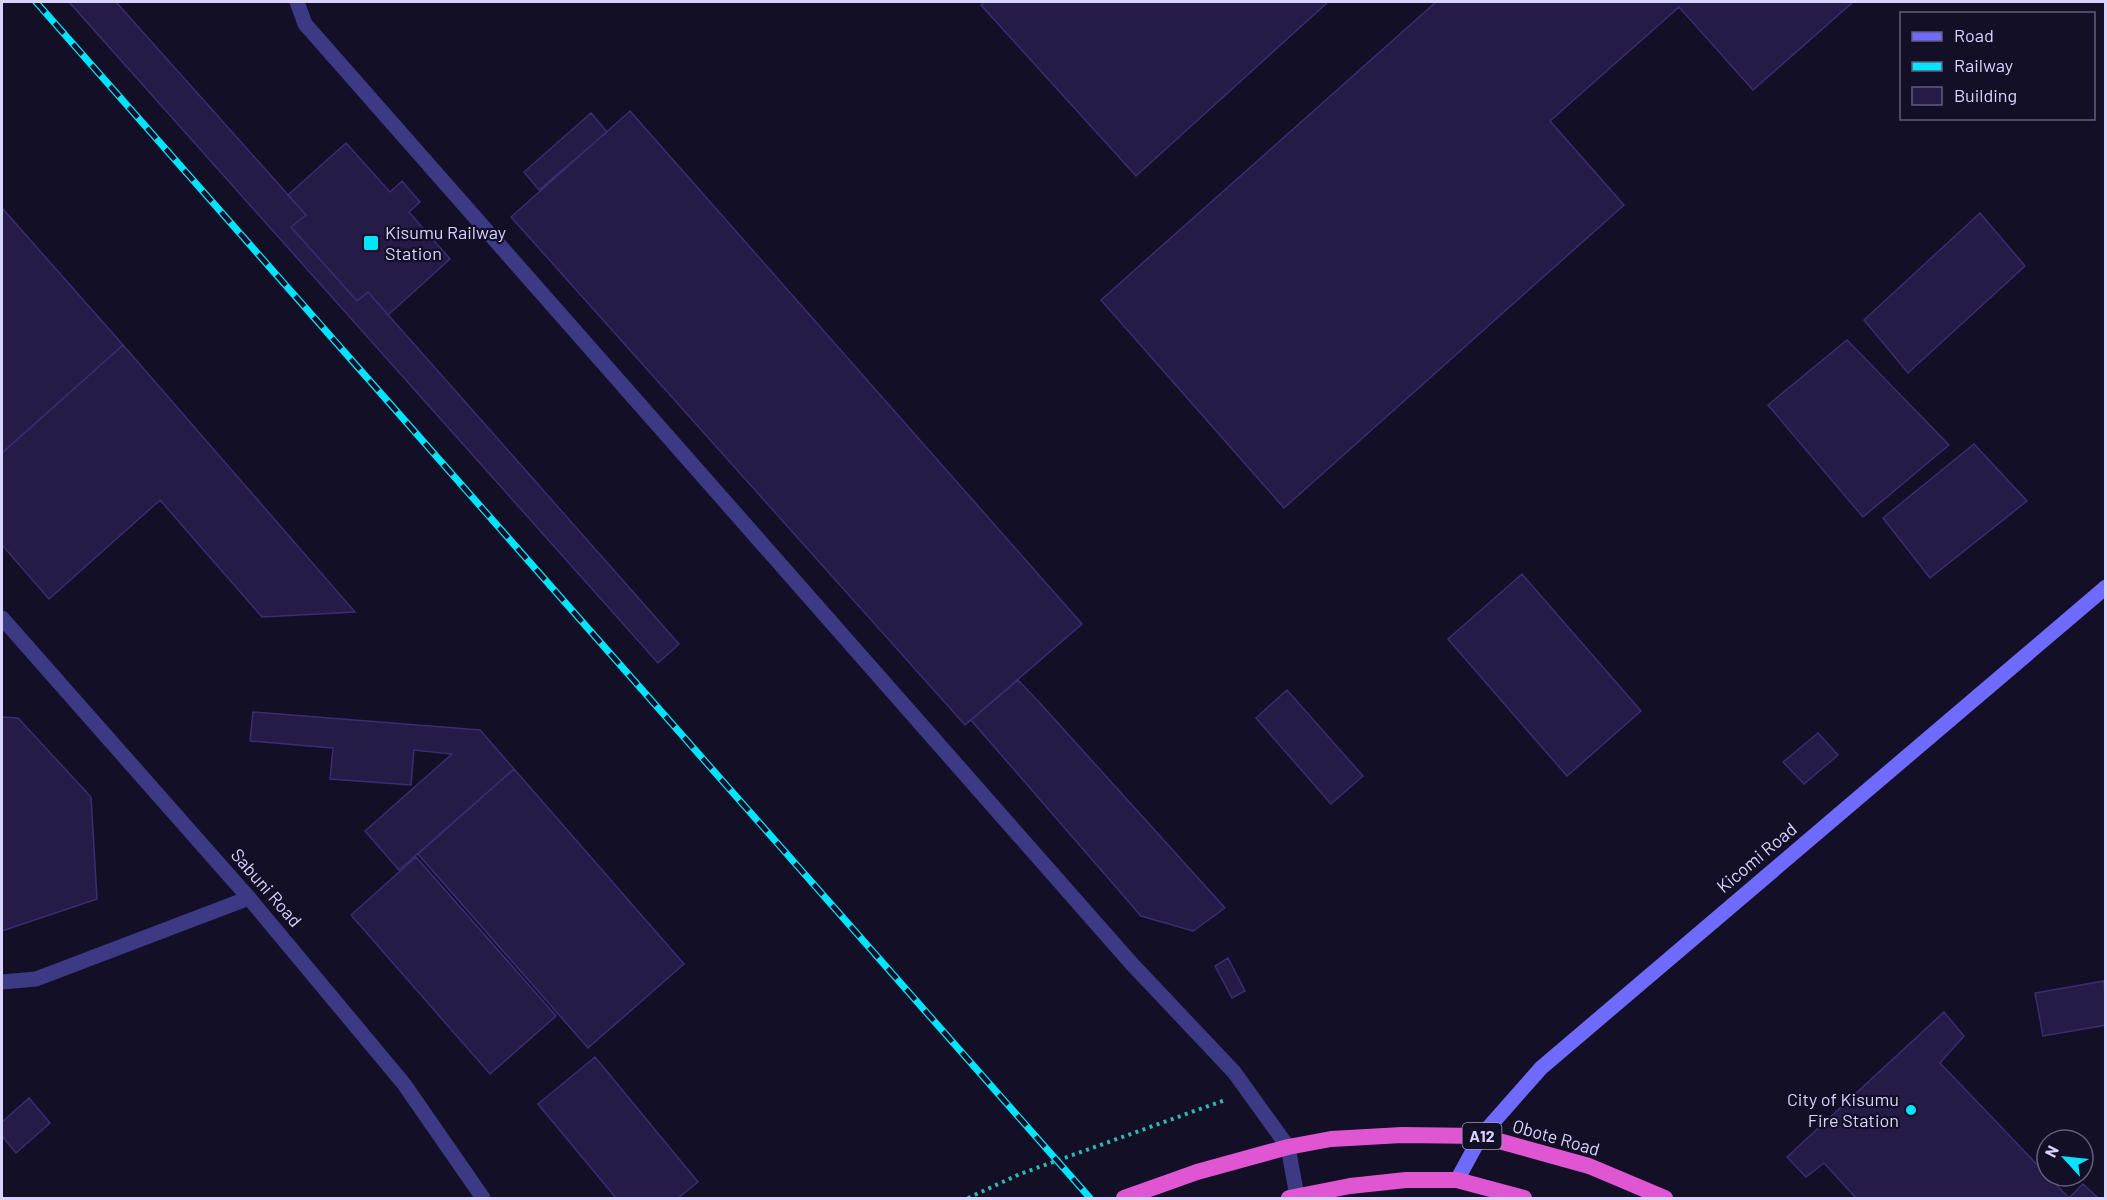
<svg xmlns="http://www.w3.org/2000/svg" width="2107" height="1200" viewBox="0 0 2107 1200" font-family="Barlow,sans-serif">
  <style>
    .building { fill: #241b47; stroke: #3b2d73; stroke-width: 1.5 }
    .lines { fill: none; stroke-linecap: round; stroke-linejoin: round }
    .path { stroke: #2fb8b0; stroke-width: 4; stroke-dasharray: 3 4.5; stroke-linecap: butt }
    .service { stroke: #3d3a85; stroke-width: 15 }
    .minor { stroke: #3d3a85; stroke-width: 15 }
    .secondary { stroke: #6f6bff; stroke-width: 15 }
    .trunk { stroke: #e055d1; stroke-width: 16 }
    .rail-casing { stroke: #00e5ff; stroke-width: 7 }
    .rail { stroke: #130f26; stroke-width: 4.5; stroke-dasharray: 14; stroke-linecap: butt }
    .poi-dot { fill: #00e5ff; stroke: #130f26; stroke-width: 2 }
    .labels { text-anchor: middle; stroke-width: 4.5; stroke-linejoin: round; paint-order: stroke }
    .shield { fill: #130f26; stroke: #9e99be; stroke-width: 1.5 }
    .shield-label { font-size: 16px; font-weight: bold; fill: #d9d4ff }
    .poi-label { font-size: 18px; fill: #d9d4ff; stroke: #130f26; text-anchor: start }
    .street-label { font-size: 18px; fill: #d9d4ff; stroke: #130f26 }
  </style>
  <rect width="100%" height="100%" fill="#130f26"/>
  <!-- building -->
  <path class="building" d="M69 2H116L306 215 291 227 357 301 368 292 679 644 658 663Z
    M985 2H1328L1136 176 981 5Z
    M1436 2H1853L1753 90 1679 7 1550 121 1624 205 1284 508 1101 300Z
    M630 111 1082 624 965 725 511 217Z
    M591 113 607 132 539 190 524 172Z
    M346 143 390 192 402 181 420 202 409 212 450 259 388 315 368 292 357 301 291 227 306 215 288 195Z
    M2 208 123 345 2 453Z
    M1980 213 2025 266 1908 373 1864 320Z
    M1847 340 1949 445 1863 517 1768 405Z
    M123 345 355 612 262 617 160 500 49 599 2 545V453Z
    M1974 444 2027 501 1930 578 1883 518Z
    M1522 574 1641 711 1567 776 1448 639Z
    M1018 680 1038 701 1225 908 1193 931 1141 916 971 720Z
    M1287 690 1363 776 1331 804 1256 718Z
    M253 712 480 730 514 769 399 870 365 831 452 754 414 750 411 785 330 779 333 748 250 741Z
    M2 717 18 718 91 797 97 899 2 931Z
    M1818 733 1838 755 1804 784 1783 762Z
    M514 769 684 964 588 1048 418 854Z
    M416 857 556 1016 490 1074 351 915Z
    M1228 958 1245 991 1232 998 1215 966Z
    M2104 981 2106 1025 2043 1036 2035 993Z
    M1944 1012 1964 1036 1940 1063 2069 1198 2083 1184 2098 1198H1856L1824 1163 1806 1177 1787 1157Z
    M595 1057 698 1182 678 1198H616L538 1104Z
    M29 1098 50 1123 16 1153 2 1136V1122Z"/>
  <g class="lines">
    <!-- path -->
    <path class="path" d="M968 1198 1020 1174 1225 1100"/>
    <!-- service -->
    <path class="service" d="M297 2 305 24 1131 963 1234 1072 1288 1147 1297 1196
      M2 982 36 979 249 898"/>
    <!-- minor -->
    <path class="minor" d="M2 618 249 898 404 1084 483 1198"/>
    <!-- secondary -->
    <path class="secondary" d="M1457 1180 1481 1136 1541 1068 2106 587"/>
    <!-- trunk -->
    <path class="trunk" d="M1124 1198 1197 1172 1288 1147 1331 1139 1402 1135 1481 1136 1589 1166 1665 1198
      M1289 1198 1350 1186 1406 1180H1457L1524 1198"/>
    <!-- rail casing -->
    <g class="rail-casing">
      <path id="rail" d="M36 2 1090 1198"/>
    </g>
    <!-- rail -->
    <use href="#rail" class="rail"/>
  </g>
  <!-- markers -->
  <g class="poi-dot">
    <rect x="363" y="235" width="16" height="16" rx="3"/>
    <circle cx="1911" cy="1110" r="6"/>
  </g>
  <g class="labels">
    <!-- shield labels -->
    <rect class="shield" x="1462.5" y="1123" width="39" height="26" rx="4.5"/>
    <g class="shield-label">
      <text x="1482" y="1142">A12</text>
    </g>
    <!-- poi labels -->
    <g class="poi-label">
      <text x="385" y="239">Kisumu Railway<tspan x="385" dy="21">Station</tspan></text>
      <text x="1899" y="1106" text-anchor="end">City of Kisumu<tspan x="1899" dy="21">Fire Station</tspan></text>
    </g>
    <!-- street labels -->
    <g class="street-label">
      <text transform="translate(1757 858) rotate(-40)" y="6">Kicomi Road</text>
      <text transform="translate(266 888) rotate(49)" y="6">Sabuni Road</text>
      <text transform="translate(1556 1138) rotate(16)" y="6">Obote Road</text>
    </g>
  </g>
  <!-- border -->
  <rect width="2107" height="1200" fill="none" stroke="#d9d4ff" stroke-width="6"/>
  <!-- legend -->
  <rect x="1900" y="12" width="195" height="108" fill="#130f26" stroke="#625e7d" stroke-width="1.5"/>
  <rect x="1912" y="32" width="30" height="9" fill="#6f6bff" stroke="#625e7d" stroke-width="1.5"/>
  <text x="1954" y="42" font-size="18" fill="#d9d4ff">Road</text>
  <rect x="1912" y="62" width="30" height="9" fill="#00e5ff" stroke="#625e7d" stroke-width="1.5"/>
  <text x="1954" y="72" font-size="18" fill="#d9d4ff">Railway</text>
  <rect x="1912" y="87" width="30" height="18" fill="#241b47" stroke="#625e7d" stroke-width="1.5"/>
  <text x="1954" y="102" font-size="18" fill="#d9d4ff">Building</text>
  <!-- north arrow -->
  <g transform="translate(2065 1158) rotate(297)"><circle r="28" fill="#130f26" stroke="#625e7d" stroke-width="1.5"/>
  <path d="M0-4.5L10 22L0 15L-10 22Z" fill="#00e5ff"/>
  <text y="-9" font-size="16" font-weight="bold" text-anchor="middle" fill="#d9d4ff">N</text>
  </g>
</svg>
